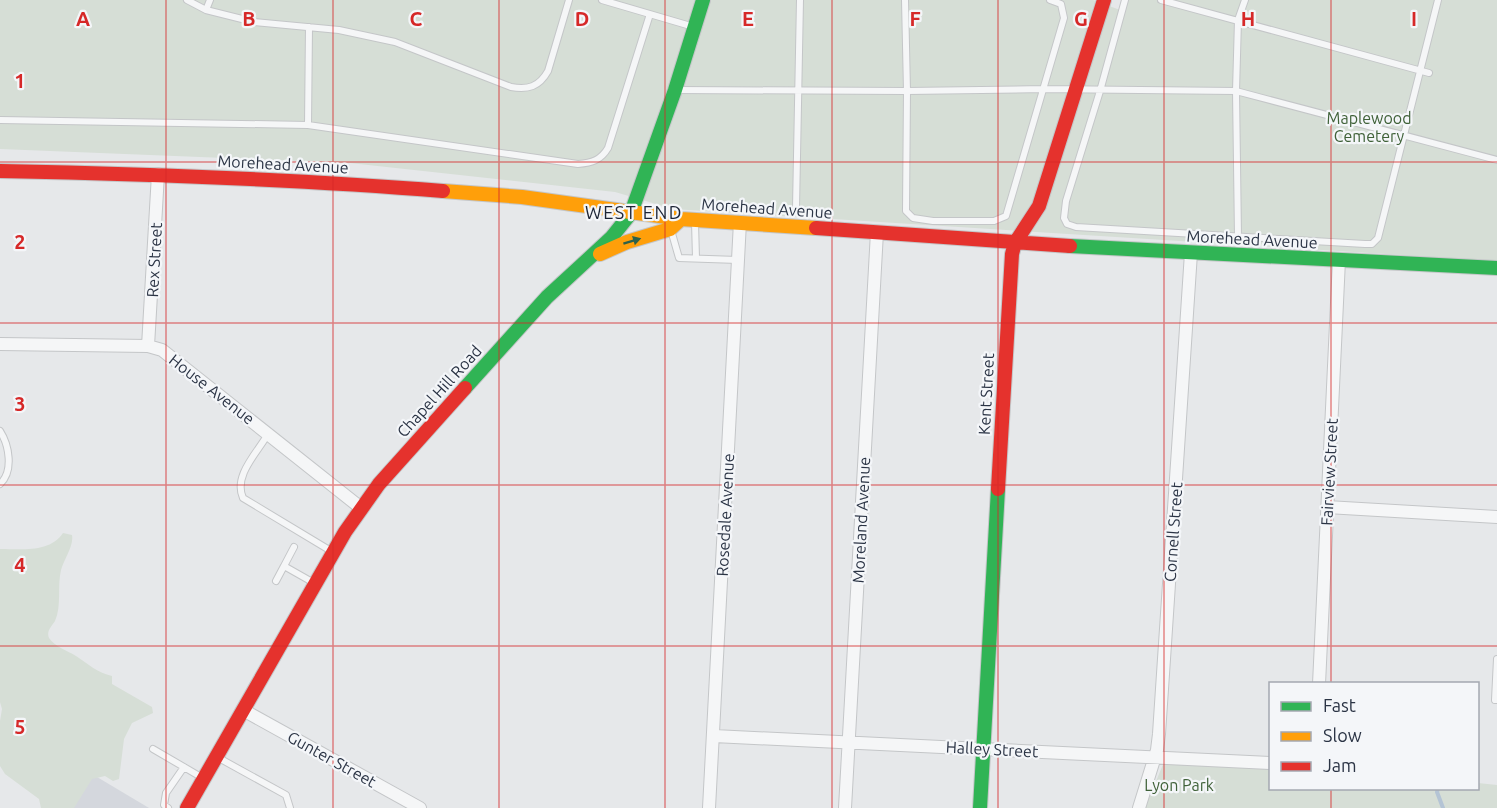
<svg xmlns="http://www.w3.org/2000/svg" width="1497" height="808" viewBox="0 0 1497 808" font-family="Ubuntu,sans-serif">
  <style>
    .built { fill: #d4d7dd }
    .green { fill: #d6ded6 }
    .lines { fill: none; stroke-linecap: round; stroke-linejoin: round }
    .stream { stroke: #b4c4d5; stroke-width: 4 }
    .lane-casing { stroke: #c4c6c8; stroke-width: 8 }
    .street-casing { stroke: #c4c6c8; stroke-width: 14 }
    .fast-casing { stroke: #c4c6c8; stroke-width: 16 }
    .slow-casing { stroke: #c4c6c8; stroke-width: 16 }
    .jam-casing { stroke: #c4c6c8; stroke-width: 16 }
    .lane { stroke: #f5f6f7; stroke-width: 6 }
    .street { stroke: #f5f6f7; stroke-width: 12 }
    .fast { stroke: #30b455; stroke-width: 14 }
    .slow { stroke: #ff9f0a; stroke-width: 14 }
    .jam { stroke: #e5322d; stroke-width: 14 }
    .oneway { fill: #2d614b }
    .grid { fill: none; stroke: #d62828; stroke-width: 1.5; stroke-opacity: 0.55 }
    .labels { text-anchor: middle; stroke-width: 4.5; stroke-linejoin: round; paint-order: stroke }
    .park-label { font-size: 16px; fill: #3f6138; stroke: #f4f6f9 }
    .street-label { font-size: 16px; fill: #2b3445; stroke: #f4f6f9 }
    .neighbourhood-label { font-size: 18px; letter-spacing: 1.5px; fill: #1d2536; stroke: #f4f6f9 }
    .grid-label { font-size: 20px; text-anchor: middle; font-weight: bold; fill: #d62828; stroke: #f4f6f9; stroke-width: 4.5; stroke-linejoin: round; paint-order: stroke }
  </style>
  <rect width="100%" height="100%" fill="#e6e8ea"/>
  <!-- built -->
  <path class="built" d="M92 774 149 808H70Z"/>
  <!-- green -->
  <path class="green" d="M0 0H1093L1120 10 1123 0H1497V261L673 209 615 192 350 163 0 149Z
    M63 533 72 535C74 546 64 559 61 570 57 587 62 605 55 621 52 626 46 631 49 638 54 646 68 651 76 656 88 664 98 673 112 676V684L152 707 153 713 132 723 124 739 119 779 113 781 105 776 92 779 74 808H41L39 799 5 774 0 766V721L2 709 0 702V549C21 549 50 553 63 533Z
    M1164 762 1270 769V788H1478V783L1497 785V808H1145Z"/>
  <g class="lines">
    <!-- stream -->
    <path class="stream" d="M1438 788 1437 792 1443 808"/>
    <!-- lane casing -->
    <g class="lane-casing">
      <path id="lane" d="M187 0 206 10 254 22 339 30 395 42 511 87C528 90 539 87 548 71L569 0
        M602 0 694 27
        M905 0 907 91 906 211 913 218 933 221H994L1006 216 1064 18 1061 4 1050 0
        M1125 0 1100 91 1066 201 1064 218 1067 224 1076 227 1365 244H1372L1378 238 1438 0
        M1161 0 1429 73
        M206 10 210 0
        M676 90 907 91 1044 89 1236 91 1497 160
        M0 120 308 125 578 164C592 163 601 160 608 148L650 14
        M308 125 309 27
        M796 208 800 0
        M695 222 696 258
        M671 230 679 258 738 260
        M1238 237 1236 91 1238 20 1245 0
        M0 431C9 445 14 471 0 484
        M268 434C257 453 233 476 243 498L331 551
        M294 547 284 566 314 583
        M276 581 284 566
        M1497 659 1495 700H1497
        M153 749 201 777
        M217 757 286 795 290 808
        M168 808 164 805 166 793 184 767"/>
    </g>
    <!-- street casing -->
    <g class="street-casing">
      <path id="street" d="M0 344 148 346 162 350 361 508
        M148 346 158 174
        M1327 507 1497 517
        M1319 684 1339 260
        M243 710 420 808
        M714 736 1270 763
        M709 808 740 222
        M845 808 877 232
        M1139 808 1157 750 1159 734 1191 253"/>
    </g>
    <!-- fast casing -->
    <g class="fast-casing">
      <path id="fast" d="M1070 246 1497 268
        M465 388 547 297 611 238 631 213 675 90 703 0
        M980 808 998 489"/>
    </g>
    <!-- slow casing -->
    <g class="slow-casing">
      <path id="slow" d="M443 191 522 197 681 219 816 228
        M600 254 627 242 670 229 681 219"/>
    </g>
    <!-- jam casing -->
    <g class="jam-casing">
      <path id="jam" d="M0 171C148 174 295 179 443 191
        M816 228 1070 246
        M998 489 1012 254 1015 243 1039 206 1104 0
        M187 808 345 532 379 484 465 388"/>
    </g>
    <!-- lane -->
    <use href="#lane" class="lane"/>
    <!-- street -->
    <use href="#street" class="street"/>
    <!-- fast -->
    <use href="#fast" class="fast"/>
    <!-- slow -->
    <use href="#slow" class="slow"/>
    <!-- jam -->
    <use href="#jam" class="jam"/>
  </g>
  <!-- one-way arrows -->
  <defs><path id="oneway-solid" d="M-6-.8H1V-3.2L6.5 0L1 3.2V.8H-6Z" transform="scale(1.5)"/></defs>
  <use class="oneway" href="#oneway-solid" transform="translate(632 241) rotate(-17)"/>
  <!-- grid -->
  <path class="grid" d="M166 0V808M333 0V808M499 0V808M665 0V808M832 0V808M998 0V808M1164 0V808M1331 0V684M0 162H1497M0 323H1497M0 485H1497M0 646H1497M1331 788V808"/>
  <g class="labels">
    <!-- park labels -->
    <g class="park-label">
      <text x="1369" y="124">Maplewood<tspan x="1369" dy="18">Cemetery</tspan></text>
      <text x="1179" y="791">Lyon Park</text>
    </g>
    <!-- street labels -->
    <g class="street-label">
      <text transform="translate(283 164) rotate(3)" y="6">Morehead Avenue</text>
      <text transform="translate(767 208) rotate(4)" y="6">Morehead Avenue</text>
      <text transform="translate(1252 239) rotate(3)" y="6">Morehead Avenue</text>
      <text transform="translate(154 260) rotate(-87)" y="6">Rex Street</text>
      <text transform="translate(212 389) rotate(38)" y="6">House Avenue</text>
      <text transform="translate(439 391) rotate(-48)" y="6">Chapel Hill Road</text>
      <text transform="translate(986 394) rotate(-87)" y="6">Kent Street</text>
      <text transform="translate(1329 472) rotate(-87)" y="6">Fairview Street</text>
      <text transform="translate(725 515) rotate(-87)" y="6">Rosedale Avenue</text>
      <text transform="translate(861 520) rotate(-87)" y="6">Moreland Avenue</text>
      <text transform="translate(1173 532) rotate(-86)" y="6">Cornell Street</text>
      <text transform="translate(992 749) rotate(3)" y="6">Halley Street</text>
      <text transform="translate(332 759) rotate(29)" y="6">Gunter Street</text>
    </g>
    <!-- neighbourhood labels -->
    <g class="neighbourhood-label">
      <text x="634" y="219">WEST END</text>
    </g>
  </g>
  <g class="grid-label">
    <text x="83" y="26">A</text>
    <text x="249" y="26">B</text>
    <text x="416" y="26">C</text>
    <text x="582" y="26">D</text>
    <text x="748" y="26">E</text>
    <text x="915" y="26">F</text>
    <text x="1081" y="26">G</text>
    <text x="1248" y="26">H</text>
    <text x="1414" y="26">I</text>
    <text x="20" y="88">1</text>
    <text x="20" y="249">2</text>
    <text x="20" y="411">3</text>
    <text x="20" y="572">4</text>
    <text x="20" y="734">5</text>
  </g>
  <!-- legend -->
  <rect x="1269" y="682" width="210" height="108" fill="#f4f6f9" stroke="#a4a8b1" stroke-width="1.5"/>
  <rect x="1281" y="702" width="30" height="9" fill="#30b455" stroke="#a4a8b1" stroke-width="1.5"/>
  <text x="1323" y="712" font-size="18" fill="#2b3445">Fast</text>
  <rect x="1281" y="732" width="30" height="9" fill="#ff9f0a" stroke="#a4a8b1" stroke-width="1.5"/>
  <text x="1323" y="742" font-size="18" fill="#2b3445">Slow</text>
  <rect x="1281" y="762" width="30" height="9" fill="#e5322d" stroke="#a4a8b1" stroke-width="1.5"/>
  <text x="1323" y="772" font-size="18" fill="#2b3445">Jam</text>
</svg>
